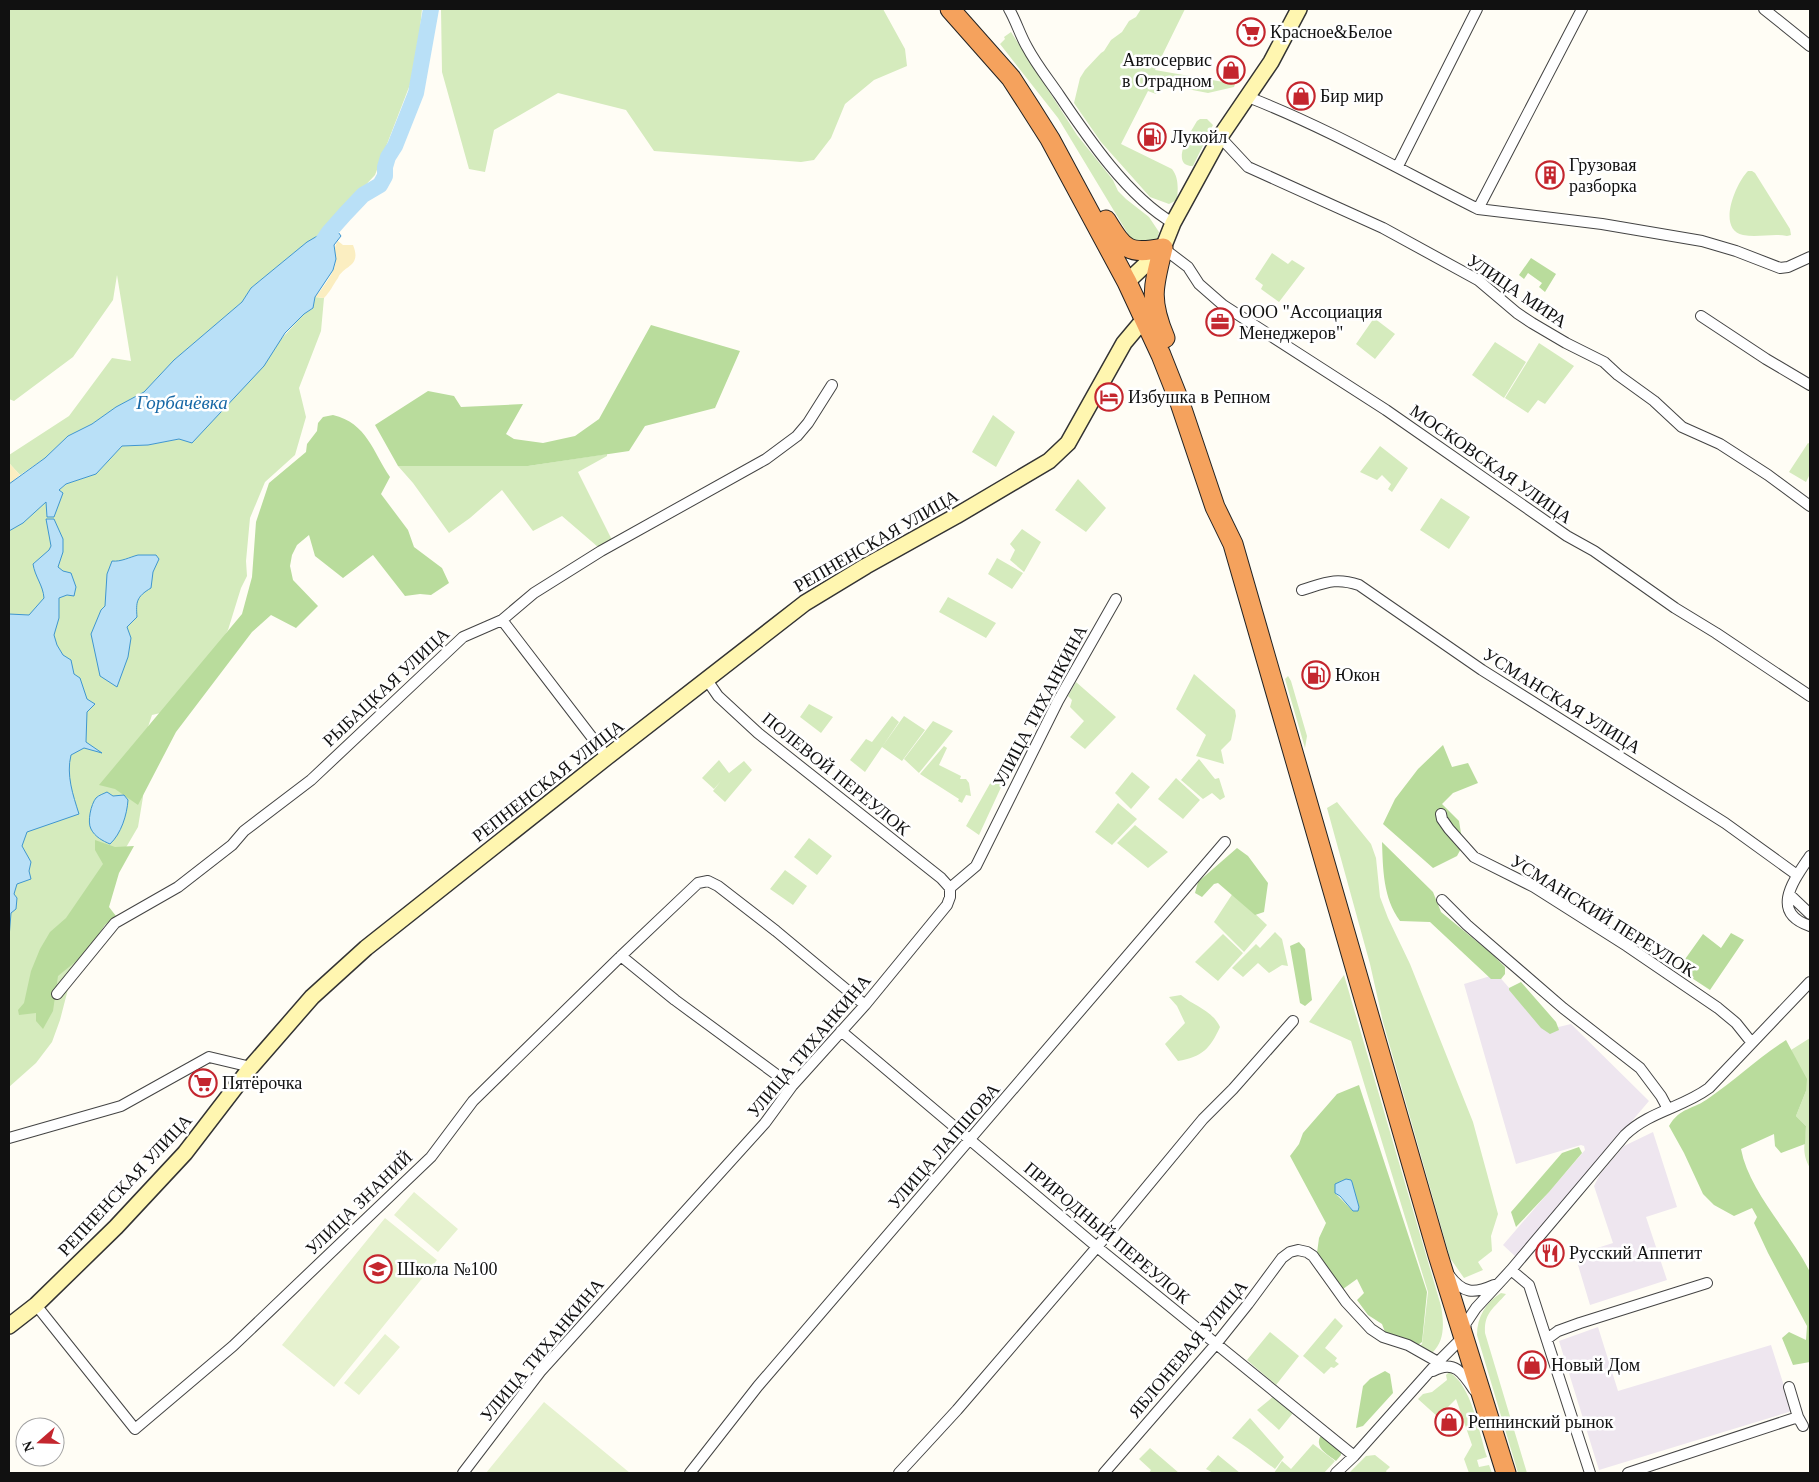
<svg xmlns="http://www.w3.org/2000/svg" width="1819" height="1482" viewBox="0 0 1819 1482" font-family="'Times New Roman',serif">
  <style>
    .industrial { fill: #eee6ef }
    .green { fill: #d5ebbd }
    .forest { fill: #b9dc9c; fill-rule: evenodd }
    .sand { fill: #fbeec1 }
    .pitch { fill: #e6f2cf }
    .water { fill: #b9e0f7; stroke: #3f96cf }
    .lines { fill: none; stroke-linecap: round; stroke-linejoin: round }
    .river { stroke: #b9e0f7; stroke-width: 16 }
    .street-casing { stroke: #444; stroke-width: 12 }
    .secondary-casing { stroke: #333; stroke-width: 18 }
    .highway-casing { stroke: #222; stroke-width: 21 }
    .street { stroke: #fff; stroke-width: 10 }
    .secondary { stroke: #fff6b0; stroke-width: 15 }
    .highway { stroke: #f5a25d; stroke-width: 19 }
    .labels { text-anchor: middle; stroke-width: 5; stroke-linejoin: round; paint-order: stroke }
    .poi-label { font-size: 18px; fill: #111; stroke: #fff; text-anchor: start }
    .street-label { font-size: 18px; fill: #111; stroke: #fff }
    .water-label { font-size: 19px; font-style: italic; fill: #1768a6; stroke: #fff }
  </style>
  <rect width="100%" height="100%" fill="#fffdf5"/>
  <!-- industrial -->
  <path class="industrial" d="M1497 974 1546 1030 1571 1024 1649 1101 1516 1257 1503 1245 1585 1150 1584 1146 1581 1145 1516 1164 1464 984Z
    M1653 1132 1677 1207 1646 1217 1667 1280 1590 1305 1575 1255 1613 1243 1594 1186 1600 1174 1624 1146Z
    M1598 1327 1618 1391 1771 1345 1792 1411 1599 1470 1559 1341Z"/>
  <!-- green -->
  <path class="green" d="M9 9H422L416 69 375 175 319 235 307 242 251 288 242 302 174 360 144 392 116 407 92 424 68 436 45 458 20 475 9 463V455L69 416 112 358 131 361 117 275 113 300 73 357 14 401 9 399Z
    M441 9H883L905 49 907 66 874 80 845 104 831 138 814 160 801 162 654 151 626 110 558 93 494 130 485 172 469 169 442 72Z
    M1141 9H1185L1155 70 1235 84 1234 87 1208 93 1161 84 1156 94 1148 91 1121 144 1172 169C1179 178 1178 189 1177 200L1169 204 1150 197 1101 142 1074 103 1080 78 1085 70 1101 53 1104 51 1111 40 1122 32 1129 21 1136 17Z
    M1011 32 1077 135 1113 180 1118 191 1126 199 1149 217 1159 232 1157 239 1152 242 1142 243 1131 239 1058 118 1000 44 1005 39 1004 37Z
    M1200 119H1207L1213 125 1193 166C1168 166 1192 130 1197 121Z
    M1748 171H1752L1755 173 1790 229 1791 235 1787 236C1773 233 1758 238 1743 235 1716 229 1736 183 1748 171Z
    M1272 253 1288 264 1292 260 1305 268 1279 302 1261 289 1263 285 1255 279Z
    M315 297 324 298 321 331 299 388 306 417 295 455 265 482 250 518 246 561 247 576 241 588 228 630 181 708 152 715 148 727 143 797 138 827 121 856 74 966 60 1020 52 1042 36 1063 9 1087V483L38 509 66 484 96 474 122 446 148 445 179 439 283 337 304 314 313 308Z
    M1374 318 1395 334 1375 359 1356 344Z
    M1495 342 1526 362 1504 398 1472 375Z
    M1539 343 1574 366 1545 404 1538 400 1528 413 1505 398Z
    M993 415 1015 432 996 467 972 452Z
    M1808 443 1810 444V474L1806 482 1789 472Z
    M1380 446 1408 468 1392 492 1388 489 1391 484 1382 475 1377 480 1360 472Z
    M607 454V456L578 472 612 540 598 547 562 516 533 531 502 490 470 518 449 533 413 483 398 466H528Z
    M1078 479 1106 508 1086 532 1055 510Z
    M1441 498 1470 517 1449 549 1420 530Z
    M1022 529 1041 542 1024 572 1010 560 1015 550 1010 544Z
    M997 558 1023 573 1012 589 988 574Z
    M948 597 996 623 986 638 939 612Z
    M1194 674 1235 710 1236 716 1231 740 1221 750 1224 764 1196 756 1206 735 1176 709Z
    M1288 676 1291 681 1307 736 1305 748 1285 679Z
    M1076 682 1116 717 1085 749 1070 737 1084 721 1070 707 1072 700 1068 696Z
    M809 704 833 717 821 733 800 717Z
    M892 716 899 722 865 772 850 760 866 739 872 742Z
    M904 716 925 730 902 761 882 747Z
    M933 721 953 731 919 773 904 759Z
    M944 746 947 748 939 765 961 776 960 779H966L969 783 971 796 966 795 962 803 958 801 959 799 920 774Z
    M1199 759 1215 779 1219 778 1225 797 1220 800 1212 793 1203 799 1181 780Z
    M719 760 729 773 744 761 752 770 725 802 713 791 721 781 714 789 702 778Z
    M1132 772 1150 787 1131 809 1115 793Z
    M1176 778 1200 800 1183 819 1158 799Z
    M992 780 1003 783 979 835 966 826Z
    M1337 802 1371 844 1376 858 1380 897 1388 918 1410 964 1473 1122 1498 1214 1491 1236 1492 1251 1478 1262 1483 1270 1464 1278 1450 1258 1383 1022 1370 964 1327 808Z
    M1118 803 1137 819 1112 845 1095 832Z
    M1135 825 1168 852 1148 868 1117 843Z
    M809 838 832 856 817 875 794 857Z
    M785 870 807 886 793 905 770 889Z
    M1233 893 1267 925 1244 952 1214 922Z
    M1275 932 1282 939 1288 966 1282 965 1269 973 1258 963 1243 977 1232 968 1256 944 1260 948Z
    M1223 934 1243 953 1218 981 1195 962Z
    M1344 975 1441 1306C1444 1323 1445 1341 1432 1353L1417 1347 1422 1344 1428 1292 1351 1041 1309 1022Z
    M1181 995C1194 1006 1212 1010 1220 1027 1210 1049 1202 1057 1178 1061L1165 1044 1185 1023 1177 1006 1169 997Z
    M1810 1038V1168C1801 1153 1805 1143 1806 1126L1796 1116 1806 1091 1791 1050Z
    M1501 1293 1506 1294C1493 1309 1484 1313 1485 1333L1527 1473H1518L1477 1335C1477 1317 1486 1302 1501 1293Z
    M1335 1318 1343 1326 1325 1348 1337 1358 1335 1361 1339 1364 1334 1368 1331 1367 1324 1374 1303 1356Z
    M1270 1332 1299 1356 1276 1385 1247 1360Z
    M1449 1372C1472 1385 1479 1433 1487 1457L1477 1460 1479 1467 1489 1465 1492 1473H1469L1464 1459 1472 1445 1456 1399 1438 1417 1418 1399 1423 1394 1432 1392 1447 1380 1446 1375Z
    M1274 1396 1293 1413 1279 1430 1257 1410Z
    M1250 1418 1284 1457 1275 1469C1261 1459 1248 1447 1232 1438Z
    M1313 1444 1335 1461 1324 1473H1274L1282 1461 1291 1469Z
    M1150 1448 1179 1473H1149L1151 1470 1139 1459Z
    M1218 1455 1240 1473H1213L1206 1469Z
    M1375 1455 1390 1467 1386 1471 1387 1473H1349L1366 1456Z"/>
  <!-- forest -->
  <path class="forest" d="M1531 258 1556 274 1545 292 1539 287 1542 283 1528 273 1524 279 1519 275Z
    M651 325 740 351 715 408 645 426 629 451 528 466H398L375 425 428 391 454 396 461 407 523 404 506 434 514 439 543 443 575 436 599 419Z
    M333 415C367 423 373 452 390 477L381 494 408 530 414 547 442 568 449 583 431 595 420 594 405 596 373 555 343 578 315 556 309 535 297 545 292 555 290 566 293 580 318 606 296 628 271 615 252 632 176 732 138 805 115 789 99 785 242 614 252 577 256 522 269 483 306 452 307 444 317 431 318 423 323 417Z
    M1443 745 1452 767 1468 763 1478 783 1453 793 1442 804 1459 821 1463 845 1457 856 1433 868 1383 824 1395 799 1418 769Z
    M95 840 115 847 134 846 119 873 109 907 116 916 105 925 85 954 58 976 53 1011 43 1029 36 1021V1013L19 1015 18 1010 24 1003 31 971 40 949 50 932 66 918 103 864 95 850Z
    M1382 842 1433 892 1441 912 1492 954 1505 967V974L1501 979H1491L1430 922 1400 921C1383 898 1383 869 1382 842Z
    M1237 848 1248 856 1268 883 1264 912 1255 915 1218 883 1214 884 1202 897 1195 893 1198 882Z
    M1731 933 1744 940 1710 990 1678 969 1703 934 1721 948Z
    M1299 942 1305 949 1312 1000 1305 1006 1300 1003 1290 946Z
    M1521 982 1556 1022 1559 1030 1550 1034 1541 1028 1509 990V988Z
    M1786 1040 1807 1079 1806 1091 1796 1116 1806 1126 1805 1144 1781 1153 1775 1146 1774 1134 1741 1149C1749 1192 1791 1233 1810 1272V1362L1793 1365 1782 1338 1789 1332 1806 1340 1807 1326 1768 1253 1754 1223 1757 1217 1752 1208 1734 1216 1714 1205 1703 1194 1684 1153 1669 1126C1680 1107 1693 1110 1709 1098 1735 1080 1758 1058 1786 1040Z
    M1359 1085 1427 1292 1422 1342 1418 1345 1400 1340 1385 1332 1382 1324 1368 1315 1357 1300 1364 1293 1357 1279 1343 1289 1317 1253 1319 1238 1326 1223 1290 1156 1299 1144 1303 1133 1337 1094ZM1343 1180C1351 1188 1360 1199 1358 1211H1353L1335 1193V1185Z
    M1579 1147 1582 1153 1549 1192 1516 1227 1511 1212 1562 1153Z
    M1385 1371 1390 1374 1393 1393 1363 1426 1356 1428 1363 1386 1370 1379Z
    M1324 1435 1341 1450V1455L1336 1461C1327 1454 1315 1448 1320 1437Z"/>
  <!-- sand -->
  <path class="sand" d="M338 241 343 245H353C362 267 344 265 338 278 333 285 330 292 324 298L315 297C322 289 333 274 335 265 337 256 332 248 338 241Z
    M9 463 20 475 9 484Z"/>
  <!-- pitch -->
  <path class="pitch" d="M414 1192 458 1229 438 1252 394 1215Z
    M385 1218 437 1260 334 1387 282 1345Z
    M385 1334 400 1347 359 1395 344 1383Z
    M544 1402 630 1473H486Z"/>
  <!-- water -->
  <path class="water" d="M331 222 341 236 334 245 336 259 333 270 315 297 313 308 304 314 285 333 264 366 192 443 179 439 148 445 122 446 96 474 66 484 59 490 63 493 54 517H47L46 502 23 523 9 531V484L45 458 68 436 92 424 116 407 144 392 174 360 242 302 251 288 307 242 319 235Z
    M46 519H54L63 539V552L58 567 63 571 71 573 76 587 74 596 67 595 59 598V618L54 635 57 645 63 655 71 660 74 674 80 678 87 699 95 704 87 712 86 742 102 753 84 748 71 755C66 775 73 795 79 814L27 832 22 846 31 862 29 871 31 879 17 884 14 894 17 898 16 909 11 913 9 938V614L29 615 44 598C43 585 35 577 33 564L49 550 51 546Z
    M138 555H156L159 559 153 572 151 588C136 597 136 602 137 617L127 627 131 638 128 657 117 687 100 676 91 634 101 610 105 606 107 574 112 561C121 562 130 557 138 555Z
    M107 792 113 796 124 795 128 800C127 815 121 834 110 844 103 841 95 837 91 829 87 822 91 804 96 798 99 795 103 794 107 792Z
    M1346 1179 1351 1180 1352 1182 1359 1207 1358 1211H1353L1340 1196 1335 1193V1184Z"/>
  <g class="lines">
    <!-- river -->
    <path class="river" d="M321 244 329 232 345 214 363 195 380 185 385 176V167L388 157 395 146 416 93 431 9"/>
    <!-- street casing -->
    <g class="street-casing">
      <path id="street" d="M1009 9C1016 21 1020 35 1027 47 1036 64 1048 79 1059 95 1088 138 1128 197 1173 223
        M1764 9 1810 46
        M1248 97C1328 128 1402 171 1478 209L1582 9
        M1220 137 1248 167 1383 228 1478 280 1517 313 1532 323 1566 343 1604 362 1618 375 1654 401 1682 427 1720 444 1768 475 1810 506
        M1398 166 1477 9
        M1478 209 1602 224 1702 241 1736 251 1780 268 1788 267 1810 257
        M1163 248 1188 267 1199 284 1223 305 1386 410 1567 536 1594 551 1675 608 1716 633 1810 696
        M1701 316 1766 359 1810 385
        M1302 590C1325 583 1335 577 1359 585L1482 670 1725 823 1797 875
        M502 620 607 757
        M707 680 718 696 758 733 941 878 950 888
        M1441 814 1442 819 1449 829 1474 857 1534 887 1627 946 1718 1008 1736 1023 1752 1043
        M1810 856C1794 880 1769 912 1810 926
        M1789 894 1810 914
        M1442 900 1467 925 1563 1008 1640 1068 1661 1096 1668 1109
        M621 956 675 1000 792 1086
        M57 994 115 923 178 887 232 845 244 831 311 780 463 637 502 620 534 593 601 551 766 459 797 436 808 423 832 385
        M841 1031 1097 1247 1354 1456
        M9 1138 121 1106 209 1057 251 1067
        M1511 1270 1529 1285 1590 1473
        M1449 1275C1463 1294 1474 1294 1494 1285
        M36 1305 135 1429 233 1346 431 1157 473 1101 621 956 698 883 708 881 718 886 776 931 865 1005
        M1547 1339 1558 1331 1580 1323 1707 1283
        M1433 1371C1454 1359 1463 1373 1474 1390
        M1789 1387 1798 1417 1803 1426
        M463 1473 540 1372 765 1123 792 1086 865 1005 947 905 950 897V888L976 866 1058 701 1116 599
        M690 1473 758 1386 1225 842
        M899 1473 957 1410 1097 1247 1203 1119 1233 1089 1293 1021
        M1104 1473 1216 1344 1248 1304 1282 1258 1290 1252 1298 1250 1307 1252 1313 1256 1346 1302 1371 1329 1383 1337 1408 1345 1438 1362
        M1336 1473 1354 1456 1438 1362 1463 1337 1466 1323 1476 1308 1511 1270 1625 1135C1650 1111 1682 1108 1709 1088L1810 982
        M1628 1473 1798 1417"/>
    </g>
    <!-- secondary casing -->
    <g class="secondary-casing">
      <path id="secondary" d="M1127 282 1163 248 1173 223 1220 137 1271 62 1299 9
        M9 1326 36 1305 116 1227 185 1153 251 1067 312 997 366 948 607 757 805 603 866 566 956 516 1049 461 1068 443 1124 343 1145 318"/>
    </g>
    <!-- highway casing -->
    <g class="highway-casing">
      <path id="highway" d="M950 9 1011 78 1031 109 1050 139 1127 282 1161 355 1180 403 1215 507 1233 544 1438 1255 1506 1473
        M1106 220C1124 249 1127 255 1163 248 1153 287 1149 300 1165 338"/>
    </g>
    <!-- street -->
    <use href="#street" class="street"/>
    <!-- secondary -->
    <use href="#secondary" class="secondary"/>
    <!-- highway -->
    <use href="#highway" class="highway"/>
  </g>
  <!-- icons -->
  <defs>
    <g id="supermarket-ring" transform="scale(1.4375)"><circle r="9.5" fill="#fff" stroke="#c4262e" stroke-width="1.5"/><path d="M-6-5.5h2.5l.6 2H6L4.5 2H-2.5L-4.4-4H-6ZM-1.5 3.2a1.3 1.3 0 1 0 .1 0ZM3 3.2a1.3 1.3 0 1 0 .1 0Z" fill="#c4262e"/></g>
    <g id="shop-ring" transform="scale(1.4375)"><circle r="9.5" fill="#fff" stroke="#c4262e" stroke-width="1.5"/><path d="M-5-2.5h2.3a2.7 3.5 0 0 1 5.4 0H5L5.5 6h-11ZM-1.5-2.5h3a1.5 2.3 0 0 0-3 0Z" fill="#c4262e"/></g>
    <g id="fuel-ring" transform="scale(1.4375)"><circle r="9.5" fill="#fff" stroke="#c4262e" stroke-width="1.5"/><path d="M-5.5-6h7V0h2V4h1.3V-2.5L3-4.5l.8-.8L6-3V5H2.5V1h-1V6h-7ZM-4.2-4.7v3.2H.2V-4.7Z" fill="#c4262e"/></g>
    <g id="building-ring" transform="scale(1.4375)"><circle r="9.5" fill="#fff" stroke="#c4262e" stroke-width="1.5"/><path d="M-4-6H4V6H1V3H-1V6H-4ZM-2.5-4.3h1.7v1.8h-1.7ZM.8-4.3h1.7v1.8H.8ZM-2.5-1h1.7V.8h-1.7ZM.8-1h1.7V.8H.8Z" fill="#c4262e"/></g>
    <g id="office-ring" transform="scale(1.4375)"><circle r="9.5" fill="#fff" stroke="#c4262e" stroke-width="1.5"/><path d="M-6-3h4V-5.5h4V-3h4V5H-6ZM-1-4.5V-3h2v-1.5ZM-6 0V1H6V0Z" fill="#c4262e"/></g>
    <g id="hotel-ring" transform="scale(1.4375)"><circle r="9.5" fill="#fff" stroke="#c4262e" stroke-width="1.5"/><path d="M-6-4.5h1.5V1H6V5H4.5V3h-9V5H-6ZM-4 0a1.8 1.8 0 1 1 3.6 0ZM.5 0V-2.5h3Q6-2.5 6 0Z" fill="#c4262e"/></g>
    <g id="restaurant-ring" transform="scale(1.4375)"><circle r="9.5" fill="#fff" stroke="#c4262e" stroke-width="1.5"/><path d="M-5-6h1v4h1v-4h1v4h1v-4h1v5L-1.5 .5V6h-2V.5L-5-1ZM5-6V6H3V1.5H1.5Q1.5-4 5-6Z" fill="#c4262e"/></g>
    <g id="school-ring" transform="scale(1.4375)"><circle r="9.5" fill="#fff" stroke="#c4262e" stroke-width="1.5"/><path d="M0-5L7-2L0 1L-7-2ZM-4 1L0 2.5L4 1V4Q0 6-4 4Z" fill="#c4262e"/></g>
  </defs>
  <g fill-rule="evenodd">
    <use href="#supermarket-ring" x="1251" y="32"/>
    <use href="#shop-ring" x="1231" y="70"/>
    <use href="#shop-ring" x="1301" y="96"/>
    <use href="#fuel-ring" x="1152" y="137"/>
    <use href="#building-ring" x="1550" y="175"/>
    <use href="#office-ring" x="1220" y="322"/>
    <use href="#hotel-ring" x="1109" y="397"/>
    <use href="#fuel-ring" x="1316" y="675"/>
    <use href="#supermarket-ring" x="203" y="1083"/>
    <use href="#restaurant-ring" x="1550" y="1253"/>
    <use href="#school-ring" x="378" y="1269"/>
    <use href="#shop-ring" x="1532" y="1365"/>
    <use href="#shop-ring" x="1449" y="1422"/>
  </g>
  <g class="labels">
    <!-- poi labels -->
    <g class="poi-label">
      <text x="1270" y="38">Красное&amp;Белое</text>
      <text x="1212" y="66" text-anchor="end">Автосервис<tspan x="1212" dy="21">в Отрадном</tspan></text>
      <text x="1320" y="102">Бир мир</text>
      <text x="1171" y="143">Лукойл</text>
      <text x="1569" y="171">Грузовая<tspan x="1569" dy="21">разборка</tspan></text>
      <text x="1239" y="318">ООО "Ассоциация<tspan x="1239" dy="21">Менеджеров"</tspan></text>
      <text x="1128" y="403">Избушка в Репном</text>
      <text x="1335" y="681">Юкон</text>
      <text x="222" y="1089">Пятёрочка</text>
      <text x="1569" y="1259">Русский Аппетит</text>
      <text x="397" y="1275">Школа №100</text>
      <text x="1551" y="1371">Новый Дом</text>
      <text x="1468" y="1428">Репнинский рынок</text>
    </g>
    <!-- street labels -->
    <g class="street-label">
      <text transform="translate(1517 291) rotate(34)" y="6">УЛИЦА МИРА</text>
      <text transform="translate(1491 464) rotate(35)" y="6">МОСКОВСКАЯ УЛИЦА</text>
      <text transform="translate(876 541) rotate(-30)" y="6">РЕПНЕНСКАЯ УЛИЦА</text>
      <text transform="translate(386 687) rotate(-43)" y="6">РЫБАЦКАЯ УЛИЦА</text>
      <text transform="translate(1562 701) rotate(32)" y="6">УСМАНСКАЯ УЛИЦА</text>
      <text transform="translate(1040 706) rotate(-62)" y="6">УЛИЦА ТИХАНКИНА</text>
      <text transform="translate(836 774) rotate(39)" y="6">ПОЛЕВОЙ ПЕРЕУЛОК</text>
      <text transform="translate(548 781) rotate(-38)" y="6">РЕПНЕНСКАЯ УЛИЦА</text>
      <text transform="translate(1603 916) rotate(32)" y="6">УСМАНСКИЙ ПЕРЕУЛОК</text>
      <text transform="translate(809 1046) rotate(-50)" y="6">УЛИЦА ТИХАНКИНА</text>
      <text transform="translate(944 1146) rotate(-49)" y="6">УЛИЦА ЛАПШОВА</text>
      <text transform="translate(125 1185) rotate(-47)" y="6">РЕПНЕНСКАЯ УЛИЦА</text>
      <text transform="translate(359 1203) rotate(-44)" y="6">УЛИЦА ЗНАНИЙ</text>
      <text transform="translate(1107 1233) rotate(40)" y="6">ПРИРОДНЫЙ ПЕРЕУЛОК</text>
      <text transform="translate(1188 1349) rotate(-50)" y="6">ЯБЛОНЕВАЯ УЛИЦА</text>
      <text transform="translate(542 1350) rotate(-50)" y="6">УЛИЦА ТИХАНКИНА</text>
    </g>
    <!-- water labels -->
    <g class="water-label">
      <text x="182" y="409">Горбачёвка</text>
    </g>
  </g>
  <!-- border -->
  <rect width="1819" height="1482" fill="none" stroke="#111111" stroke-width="20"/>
  <!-- north arrow -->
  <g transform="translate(40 1442) rotate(250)"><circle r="24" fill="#ffffff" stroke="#a0a0a0"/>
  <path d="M0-4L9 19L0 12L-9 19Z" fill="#c4262e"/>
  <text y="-8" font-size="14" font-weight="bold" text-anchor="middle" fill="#111111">N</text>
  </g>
</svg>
